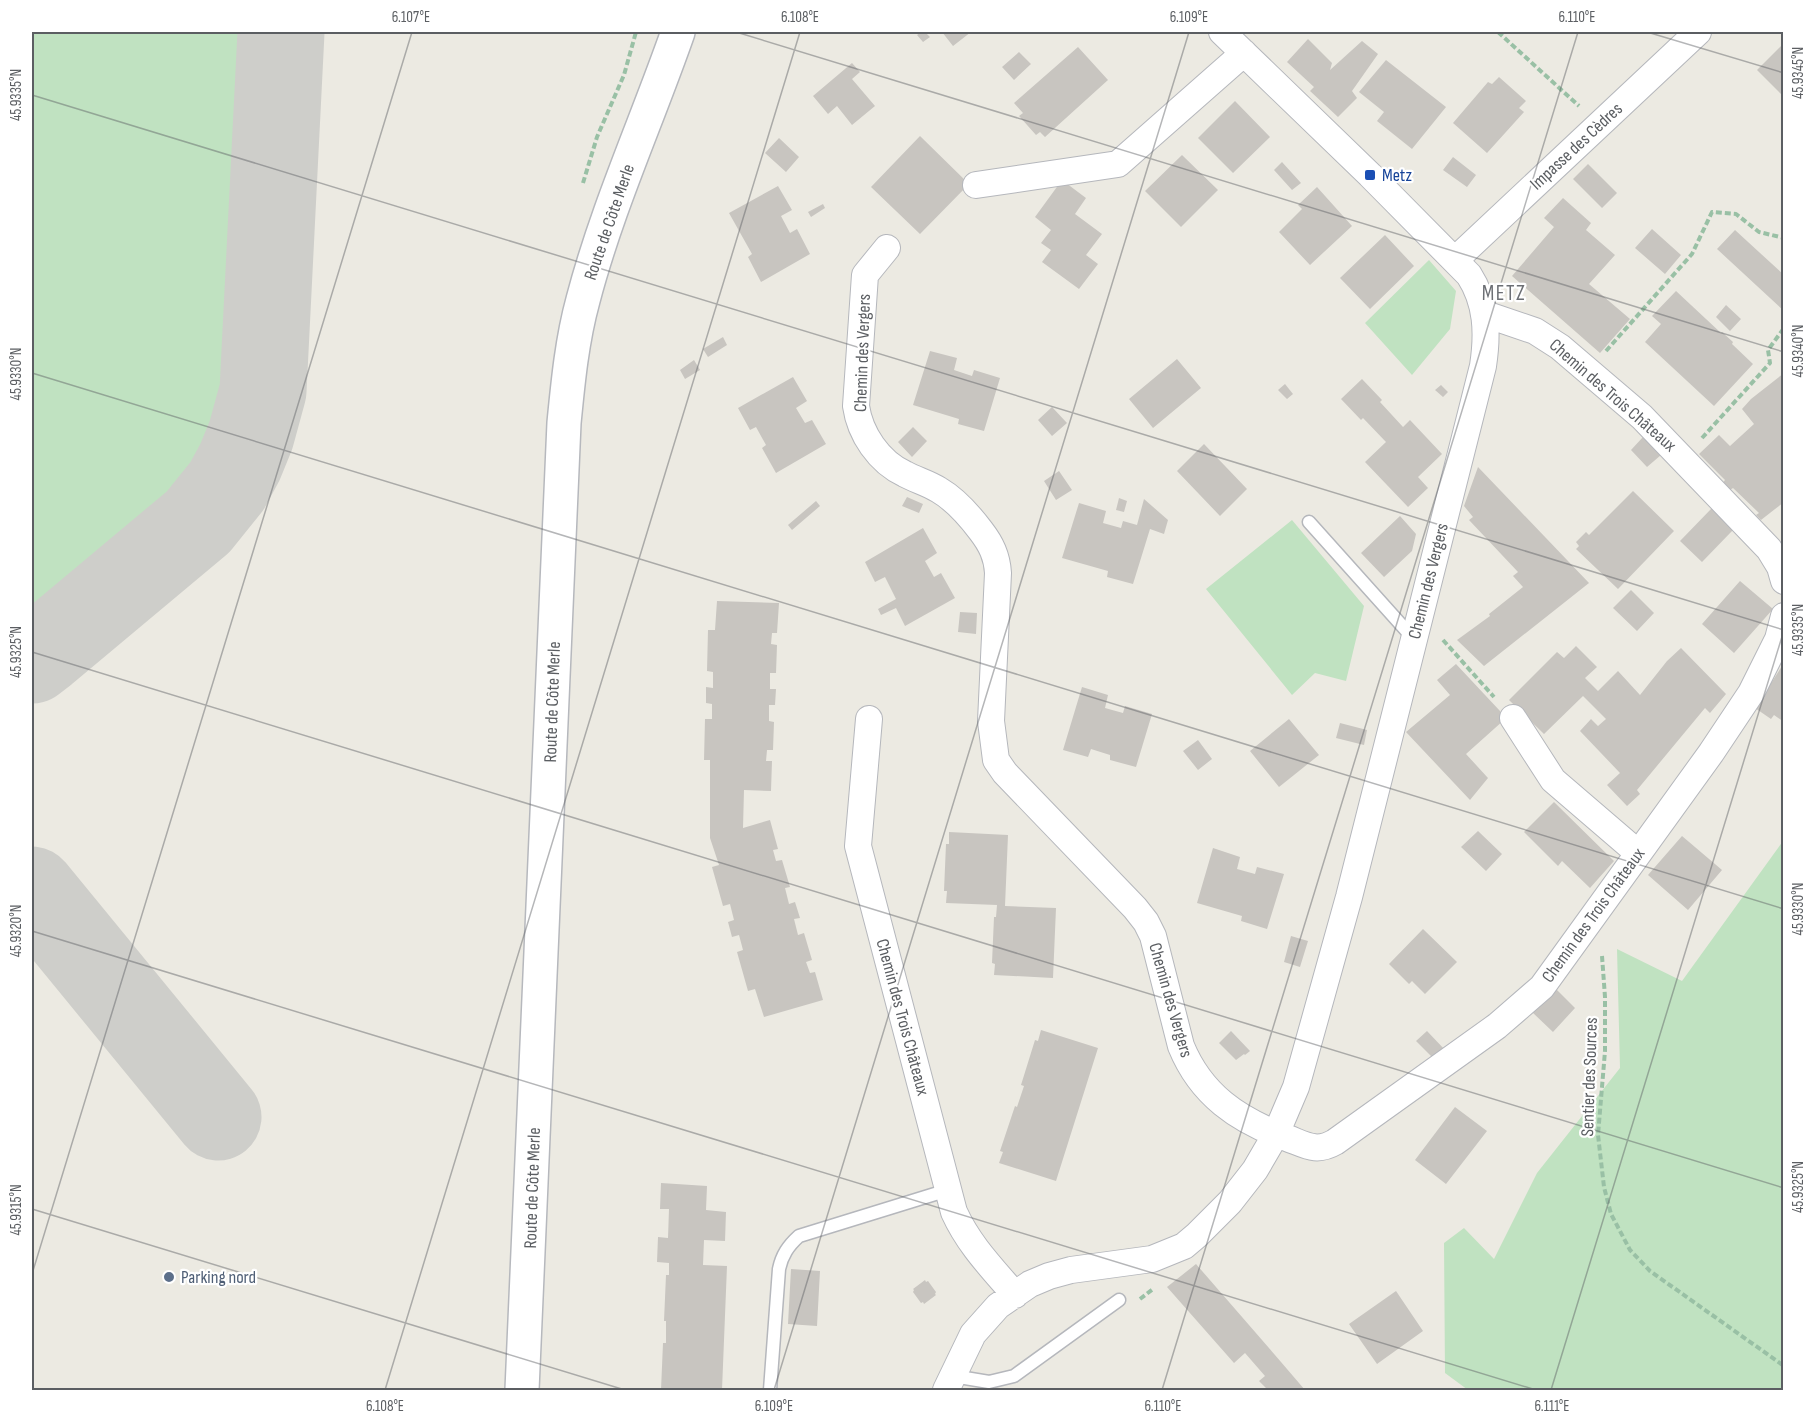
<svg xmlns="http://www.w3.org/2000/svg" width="1815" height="1422" viewBox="0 0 1815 1422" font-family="'Sofia Sans Condensed',sans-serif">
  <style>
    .green { fill: #c0e2c1 }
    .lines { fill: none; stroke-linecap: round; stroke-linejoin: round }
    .taxiway { stroke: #cececa; stroke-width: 87 }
    .building { fill: #c8c5c0 }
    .service-casing { stroke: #b5b7bc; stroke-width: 15 }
    .minor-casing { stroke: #b5b7bc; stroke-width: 28 }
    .secondary-casing { stroke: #b6b8bd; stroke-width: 36 }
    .path { stroke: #99c0a5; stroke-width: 4; stroke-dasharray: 6 3; stroke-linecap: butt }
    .service { stroke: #fff; stroke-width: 12 }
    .minor { stroke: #fff; stroke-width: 26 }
    .secondary { stroke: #fff; stroke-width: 33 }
    .ticks { fill: none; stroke: #5b5e62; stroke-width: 1.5; stroke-opacity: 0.45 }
    .transit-dot { fill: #1a4fb4; stroke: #fff; stroke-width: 2 }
    .service-dot { fill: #5c6f8a; stroke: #fff; stroke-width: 2 }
    .labels { text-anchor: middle; stroke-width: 4.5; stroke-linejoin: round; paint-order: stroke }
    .street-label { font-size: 18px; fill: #5b5e62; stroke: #fff }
    .transit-label { font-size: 18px; fill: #164399; stroke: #fff; text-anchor: start }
    .service-label { font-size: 18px; fill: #4e5e75; stroke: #fff; text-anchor: start }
    .quarter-label { font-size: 21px; letter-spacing: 1.5px; fill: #6c6f74; stroke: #fff }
    .neatline { fill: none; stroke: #5b5e62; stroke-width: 2 }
    .ticks-label { font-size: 15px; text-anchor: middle; fill: #5b5e62 }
  </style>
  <rect width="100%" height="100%" fill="#eceae2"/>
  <!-- green -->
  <path class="green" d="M32 32H248L225 387C217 418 207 446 191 473 170 506 138 529 108 553 82 573 57 593 32 613Z
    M1429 260 1456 291 1450 329 1412 375 1365 323Z
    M1292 520 1364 606 1346 681 1315 673 1292 695 1206 589Z
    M1783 841V1390H1468L1445 1373 1444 1243 1464 1228 1494 1259 1537 1173 1620 1068 1617 949 1682 981Z"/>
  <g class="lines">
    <!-- taxiway -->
    <path class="taxiway" d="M32 660 45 650 198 522 227 486 240 462 251 435 263 391 281 32
      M32 890 218 1117"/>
  </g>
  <!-- building -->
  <path class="building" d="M921 32H925L930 37 923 42 917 35Z
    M942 32H971L953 46Z
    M1308 39 1332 63 1330 70 1362 41 1378 54 1352 91 1357 98 1338 117 1310 91 1314 87 1287 62Z
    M1784 43V97L1757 70Z
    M1078 47 1108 80 1045 137 1040 132 1036 135 1019 116 1023 113 1014 103Z
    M1019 52 1031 64 1014 80 1002 67Z
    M1386 60 1446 107 1412 149 1377 121 1384 112 1359 92Z
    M852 63 860 72 852 79 875 106 852 125 837 106 828 114 813 96Z
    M1499 77 1526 101 1519 108 1524 112 1487 153 1453 123 1488 82 1492 84Z
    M1235 101 1270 137 1233 173 1198 138Z
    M920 136 969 184 920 234 871 187Z
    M779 138 799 157 786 172 765 153Z
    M1182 155 1218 190 1181 227 1145 191Z
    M1453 157 1476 175 1467 187 1443 170Z
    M1282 162 1301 183 1292 190 1274 170Z
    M1588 164 1617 193 1602 208 1573 179Z
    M1062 180 1086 198 1075 214 1102 234 1086 255 1098 264 1079 289 1042 262 1051 250 1041 243 1051 230 1035 217Z
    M778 186 792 210 781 216 790 233 797 229 810 254 761 282 748 257 752 254 729 213Z
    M1317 187 1352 226 1310 265 1279 232 1302 209 1298 205Z
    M1563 198 1591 223 1586 230 1615 255 1589 284 1630 319 1600 353 1512 276 1554 227 1544 218Z
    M823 204 825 208 811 217 808 212Z
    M1652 229 1681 255 1665 274 1635 248Z
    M1735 230 1784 275V311L1717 249Z
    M1385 235 1414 266 1370 309 1340 278Z
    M1676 291 1721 333 1722 332 1733 342 1732 344 1753 364 1714 406 1645 342 1661 324 1652 316Z
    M1726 305 1741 319 1730 331 1716 317Z
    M723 337 727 345 708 357 703 349Z
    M930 351 957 358 954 370 972 376 974 370 1000 378 984 431 958 424 959 419 913 405Z
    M1177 359 1201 388 1153 428 1129 399Z
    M694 360 700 370 685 379 680 370Z
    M1784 373V502L1761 520 1756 515 1759 513 1733 488 1727 492 1721 485 1725 480 1699 454 1719 435 1730 446 1754 424 1742 409 1751 399Z
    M793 377 807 401 796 408 805 423 812 420 826 444 776 473 762 448 766 445 756 427 750 430 738 408Z
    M1362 379 1382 400 1380 402 1403 427 1410 420 1442 454 1418 477 1428 488 1408 507 1365 462 1386 442 1363 418 1361 420 1341 399Z
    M1285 384 1293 394 1287 399 1278 390Z
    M1441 385 1448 392 1443 397 1435 390Z
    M1052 407 1067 423 1052 436 1038 420Z
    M913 427 927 441 912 457 898 442Z
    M1643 437 1661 455 1647 467 1631 450Z
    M1204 444 1247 489 1220 516 1177 471Z
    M1478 467 1589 583 1484 666 1457 640 1490 616 1489 614 1523 587 1513 576 1518 572 1469 520 1473 517 1464 506Z
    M1059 471 1072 490 1056 500 1044 481Z
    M1633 491 1674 531 1618 589 1576 549 1579 546 1576 542 1586 532 1589 535Z
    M907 497 923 504 919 513 902 506Z
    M1119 498 1127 501 1124 512 1116 510Z
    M1144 499 1168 520 1164 534 1150 529 1133 584 1107 577 1108 571 1062 558 1079 503 1106 511 1103 523 1121 528 1123 521 1137 525Z
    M816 501 820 506 792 530 788 525Z
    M1712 508 1733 530 1702 562 1680 541Z
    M1400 516 1416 534 1412 551 1384 577 1361 553Z
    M923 528 937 553 925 561 934 577 941 573 955 598 905 626 896 608 881 615 878 609 896 599 885 577 875 582 865 562Z
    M1740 581 1773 609 1734 653 1702 624Z
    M1631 590 1654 613 1637 631 1613 608Z
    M717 601 779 603 777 633H772L771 644 777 645 776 673H770V689H776L775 705H769V721L774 722 773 750H767L766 761H772L771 791 744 790 743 828 770 820 778 849 773 850 776 861 782 860 790 887 785 888 789 904 795 902 800 918 794 919 798 935 804 933 812 960 806 962 810 973 815 972 823 1000 764 1017 755 989 748 991 737 952 743 950 739 935 732 937 728 922 734 920 730 904 723 906 712 867 719 865 710 838V760H704L705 719H712V704L706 703V687L713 688V672L707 671 708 630H715Z
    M960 612 977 613 976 634 958 632Z
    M1576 646 1597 667 1585 678 1598 691 1618 671 1640 695 1667 661 1681 648 1726 694 1710 713 1705 708 1637 790 1640 794 1627 806 1607 785 1620 773 1580 731 1591 719 1598 726 1606 719 1583 696 1544 734 1509 700 1557 652 1564 658Z
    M1784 663V722L1774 715 1771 719 1755 708Z
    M1456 664 1500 711 1504 720 1466 754 1488 778 1470 800 1406 732 1450 695 1437 680Z
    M1082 687 1108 695 1105 708 1123 713 1125 706 1152 714 1136 767 1110 760V755L1091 749 1088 757 1063 750Z
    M1289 719 1319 755 1279 787 1250 751Z
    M1340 723 1367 730 1364 745 1336 738Z
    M1198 740 1212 759 1198 770 1183 751Z
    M1554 802 1614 861 1590 888 1562 861 1558 866 1524 832Z
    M1478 831 1502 854 1486 871 1461 847Z
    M949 832 1008 835 1005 906 1056 908 1053 978 994 975 995 964 992 963 994 917H996L997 905 946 903 947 891H944L946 844H949Z
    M1682 836 1722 870 1688 910 1648 875Z
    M1213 848 1240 857 1237 869 1255 874 1257 867 1284 874 1267 929 1241 921 1242 916 1197 903Z
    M1423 929 1457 962 1425 994 1412 981 1409 984 1389 964Z
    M1291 936 1308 941 1300 967 1284 962Z
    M1555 988 1575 1008 1553 1032 1532 1012Z
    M1041 1030 1098 1048 1056 1181 999 1163 1003 1152 1000 1151 1015 1106 1017 1107 1024 1086 1021 1085 1035 1040 1038 1041Z
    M1231 1031 1250 1051 1245 1055 1244 1054 1236 1060 1219 1043Z
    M1427 1031 1446 1051 1435 1060 1416 1041Z
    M1455 1107 1487 1131 1446 1184 1415 1160Z
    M661 1183 707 1186 706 1210 726 1212 725 1241 704 1240 703 1265 727 1266 722 1390H661L663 1343H666V1321H664L666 1275H669V1263L657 1262 658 1237 668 1238 669 1209H660Z
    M1196 1264 1281 1362 1305 1390H1268L1259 1381 1265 1376 1245 1353 1234 1363 1167 1287Z
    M791 1269 820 1271 817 1326 788 1324Z
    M925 1280 926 1282 928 1281 936 1292 935 1294 936 1295 924 1304 923 1302 921 1303 913 1292 914 1290 913 1289Z
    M1396 1291 1423 1331 1377 1364 1349 1324Z"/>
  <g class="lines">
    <!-- service casing -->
    <g class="service-casing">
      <path id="service" d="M1309 522 1413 638
        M953 1376 989 1382 1014 1376 1119 1300
        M770 1390 779 1269C782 1255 788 1246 799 1236L948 1190"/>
    </g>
    <!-- minor casing -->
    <g class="minor-casing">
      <path id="minor" d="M976 185 1118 164 1244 53
        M887 248 865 275 856 406C860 434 879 462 905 474 916 480 928 483 939 490 956 500 969 515 981 531 991 544 997 556 998 573L991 721 996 760 1005 773 1135 908 1146 922 1153 936 1181 1046C1201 1095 1238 1120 1287 1138 1306 1145 1316 1153 1335 1142L1497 1026 1542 987 1711 753 1751 693 1778 639 1784 616
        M1455 260 1698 32
        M1485 314 1535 331 1560 347 1642 417 1769 549 1780 567 1784 581
        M1513 718 1553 780 1638 853
        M869 719 858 846 954 1212C969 1245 992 1268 1015 1295
        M946 1390 973 1334 998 1306 1030 1284 1049 1276 1071 1270 1152 1259 1184 1246 1197 1235 1230 1202 1255 1170 1276 1134 1296 1087 1349 897 1483 366C1488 333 1487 303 1469 275L1370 175 1222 32"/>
    </g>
    <!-- secondary casing -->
    <g class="secondary-casing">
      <path id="secondary" d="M522 1390 564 423C568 382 572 340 583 300 607 208 647 121 678 32"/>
    </g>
    <!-- path -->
    <path class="path" d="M1498 32 1579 106
      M583 183 597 137 624 75 636 32
      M1606 351 1692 254 1712 212 1736 214 1759 232 1784 238
      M1702 438 1770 363 1768 350 1784 328
      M1443 640 1494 697
      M1602 956 1605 997V1051L1598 1135 1604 1187 1611 1214 1630 1250 1650 1271 1784 1366
      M1140 1299 1153 1289"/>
    <!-- service -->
    <use href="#service" class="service"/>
    <!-- minor -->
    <use href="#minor" class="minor"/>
    <!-- secondary -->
    <use href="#secondary" class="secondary"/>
  </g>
  <!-- ticks -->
  <path class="ticks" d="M736 32 1784 352M1647 32 1784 73M32 95 1784 630M32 373 1784 909M32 652 1784 1188M32 931 1536 1390M32 1209 625 1390M32 1274 412 32M385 1390 800 32M774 1390 1189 32M1162 1390 1578 32M1551 1390 1784 630"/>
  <!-- markers -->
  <rect class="transit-dot" x="1364" y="169" width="12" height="12" rx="3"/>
  <circle class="service-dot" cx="169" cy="1277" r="6"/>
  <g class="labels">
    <!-- street labels -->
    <g class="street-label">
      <text transform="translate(1576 146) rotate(-43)" y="6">Impasse des Cèdres</text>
      <text transform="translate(609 222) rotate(-71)" y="6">Route de Côte Merle</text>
      <text transform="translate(862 353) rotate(-88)" y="6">Chemin des Vergers</text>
      <text transform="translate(1613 395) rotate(41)" y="6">Chemin des Trois Châteaux</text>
      <text transform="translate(1428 581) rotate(-76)" y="6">Chemin des Vergers</text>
      <text transform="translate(552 702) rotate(-88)" y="6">Route de Côte Merle</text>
      <text transform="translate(1593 915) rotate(-54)" y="6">Chemin des Trois Châteaux</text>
      <text transform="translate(1171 1000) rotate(74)" y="6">Chemin des Vergers</text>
      <text transform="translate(903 1017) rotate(75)" y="6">Chemin des Trois Châteaux</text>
      <text transform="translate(1589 1077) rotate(-88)" y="6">Sentier des Sources</text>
      <text transform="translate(532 1188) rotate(-88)" y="6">Route de Côte Merle</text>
    </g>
    <!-- transit labels -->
    <g class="transit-label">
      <text x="1382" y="181">Metz</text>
    </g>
    <!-- service labels -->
    <g class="service-label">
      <text x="181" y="1283">Parking nord</text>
    </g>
    <!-- quarter labels -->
    <g class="quarter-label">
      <text x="1504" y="300">METZ</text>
    </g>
  </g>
  <!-- border -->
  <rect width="1815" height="1422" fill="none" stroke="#ffffff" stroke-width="66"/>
  <rect x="33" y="33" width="1749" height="1356" class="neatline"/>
  <g class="ticks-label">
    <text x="411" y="22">6.107°E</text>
    <text x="800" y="22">6.108°E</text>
    <text x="1189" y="22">6.109°E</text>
    <text x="1577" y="22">6.110°E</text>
    <text transform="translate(1798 73) rotate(-90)" y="5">45.9345°N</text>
    <text transform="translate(16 95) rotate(-90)" y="5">45.9335°N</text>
    <text transform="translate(1798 351) rotate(-90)" y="5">45.9340°N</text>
    <text transform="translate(16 374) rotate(-90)" y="5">45.9330°N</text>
    <text transform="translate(1798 630) rotate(-90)" y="5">45.9335°N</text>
    <text transform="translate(16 652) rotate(-90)" y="5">45.9325°N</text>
    <text transform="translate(1798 909) rotate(-90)" y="5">45.9330°N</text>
    <text transform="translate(16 931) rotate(-90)" y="5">45.9320°N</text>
    <text transform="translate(1798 1187) rotate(-90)" y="5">45.9325°N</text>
    <text transform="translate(16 1210) rotate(-90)" y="5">45.9315°N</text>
    <text x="385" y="1411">6.108°E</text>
    <text x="774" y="1411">6.109°E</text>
    <text x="1163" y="1411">6.110°E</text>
    <text x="1552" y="1411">6.111°E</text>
  </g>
</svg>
